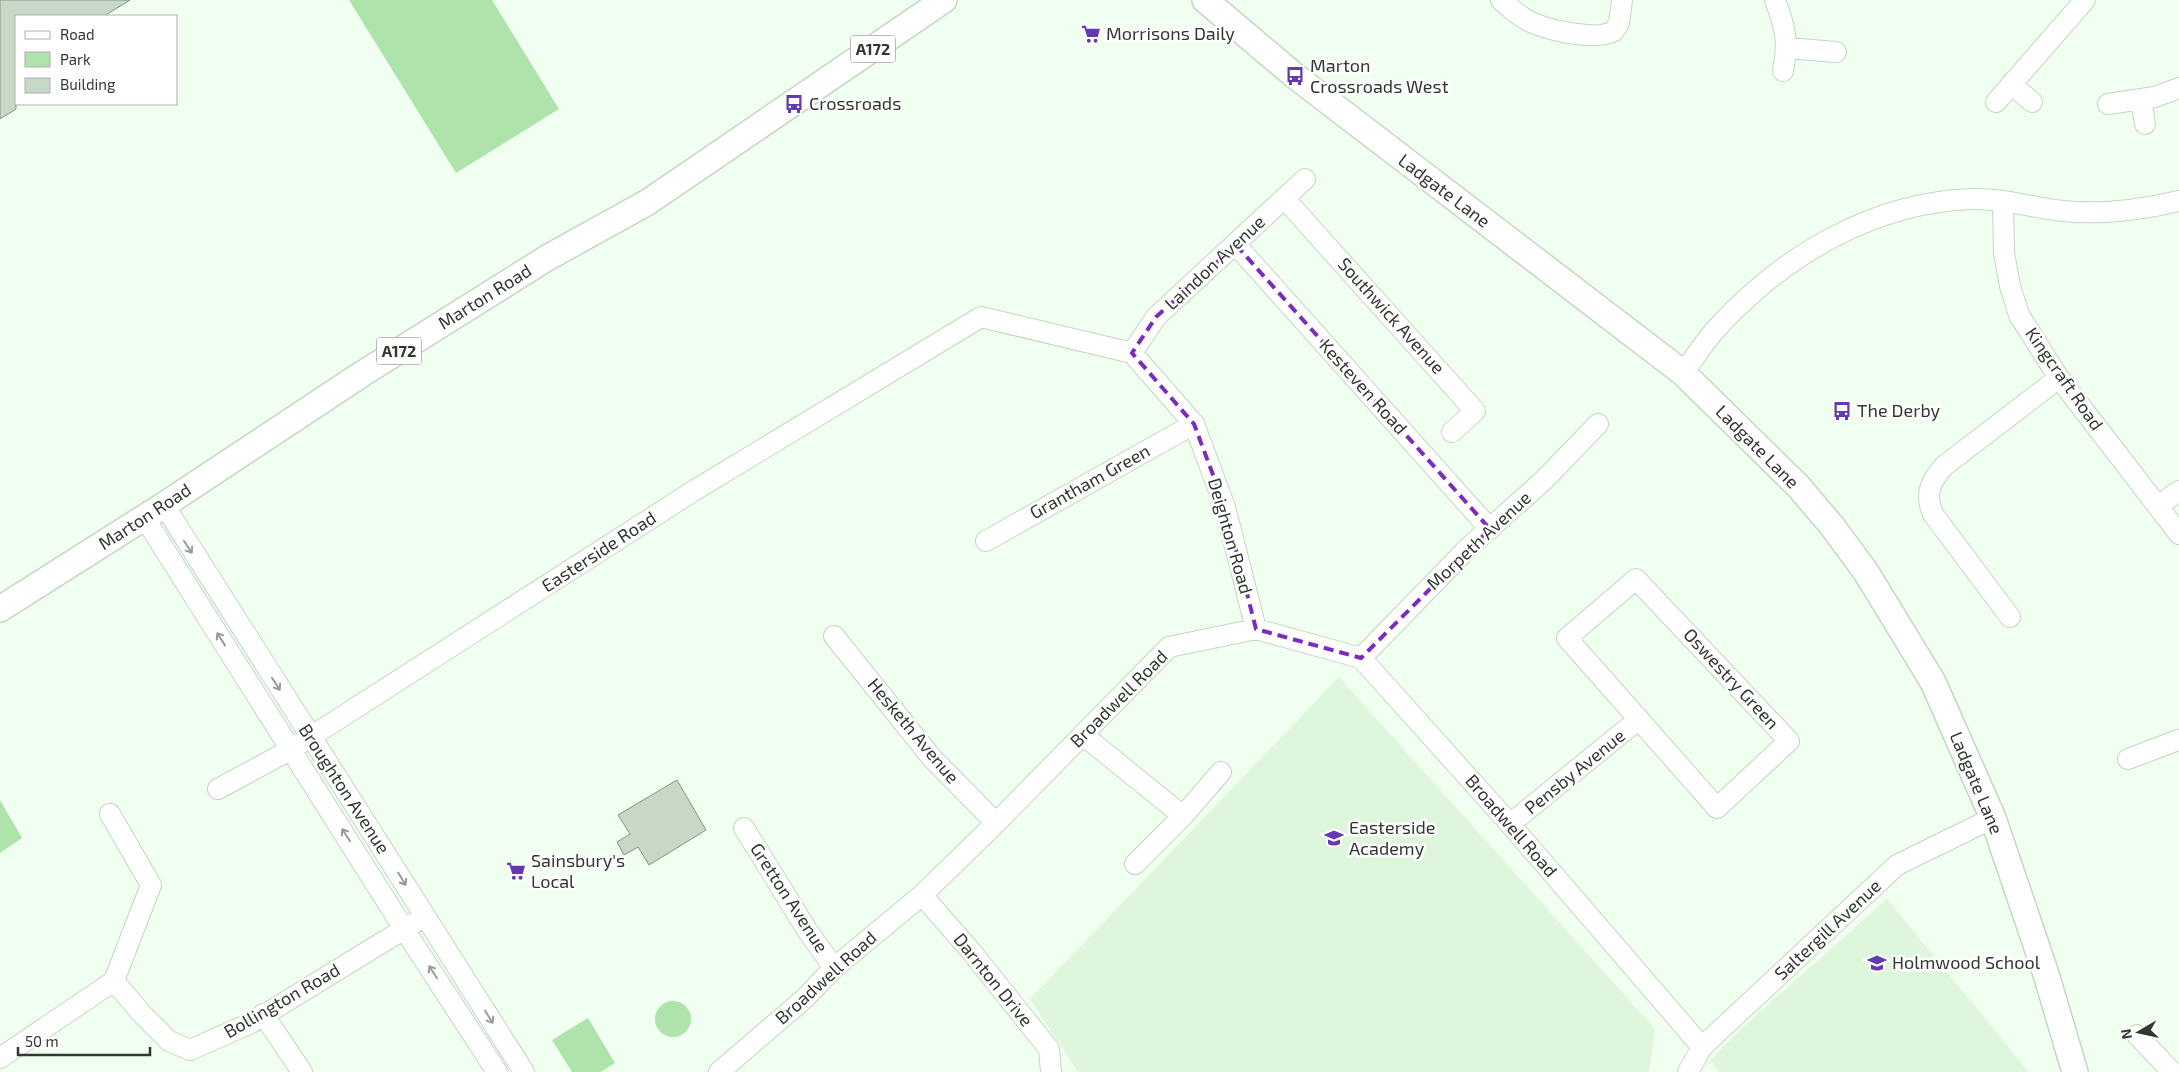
<svg xmlns="http://www.w3.org/2000/svg" width="2179" height="1072" viewBox="0 0 2179 1072" font-family="'Exo 2',sans-serif">
  <style>
    .built { fill: #def6dc }
    .green { fill: #aee4ac }
    .building { fill: #c7d9c6; stroke: #839483 }
    .lines { fill: none; stroke-linecap: round; stroke-linejoin: round }
    .minor-casing { stroke: #c4d6c3; stroke-width: 22 }
    .major-casing { stroke: #c4d6c3; stroke-width: 28 }
    .minor { stroke: #fff; stroke-width: 20 }
    .major { stroke: #fff; stroke-width: 25 }
    .oneway { stroke: #989c98 }
    .marked { fill: none; stroke: #7b2cbf; stroke-width: 4; stroke-dasharray: 10 6; stroke-linejoin: round }
    .labels { text-anchor: middle; stroke-width: 5; stroke-linejoin: round; paint-order: stroke }
    .shield { fill: #fff; stroke: #6f746f; stroke-width: 1 }
    .shield-label { font-size: 16px; font-weight: bold; fill: #313831 }
    .poi-label { font-size: 18px; fill: #313831; stroke: #fff; text-anchor: start }
    .street-label { font-size: 18px; fill: #313831; stroke: #fff }
  </style>
  <rect width="100%" height="100%" fill="#f0ffef"/>
  <!-- built -->
  <path class="built" d="M1339 677 1655 1029 1649 1072H1078L1030 999Z
    M1887 899 2029 1072H1719L1710 1060 1744 1026Z"/>
  <!-- green -->
  <path class="green" d="M349 0H492L559 109 456 173Z
    M0 800 22 838 0 853Z
    M655 1019a18 18 0 1 1 36 0a18 18 0 1 1-36 0Z
    M588 1018 615 1063 601 1072H572L552 1040Z"/>
  <!-- building -->
  <path class="building" d="M0 0H130L104 16H16V109L0 119Z
    M677 780 706 830 649 865 638 847 624 855 617 842 630 834 618 815Z"/>
  <g class="lines">
    <!-- minor casing -->
    <g class="minor-casing">
      <path id="minor" d="M1501 0C1511 9 1521 18 1533 23 1552 31 1597 41 1614 31L1619 23 1622 0
        M1775 0C1785 26 1789 43 1783 71
        M1788 48 1836 52
        M2011 84 2032 102
        M2141 100 2145 124
        M1996 102 2085 0
        M2108 104 2155 97 2179 88
        M1284 198 1475 411 1452 432
        M2003 202 2004 253 2010 286 2019 315 2059 378 2179 534
        M1236 245 1490 529
        M1132 353 1156 317 1305 179
        M1683 373C1694 359 1704 342 1717 328 1783 256 1873 202 1973 199 2003 198 2033 208 2063 211 2102 215 2141 210 2179 201
        M164 505 524 1072
        M2158 506 2179 491
        M144 517 404 929 497 1072
        M986 541 1194 424
        M1636 579 1789 741 1717 808 1567 638Z
        M2010 617 1933 514C1924 494 1931 481 1944 466L2059 378
        M834 636 932 758 996 823
        M1361 658 1469 547 1544 480 1598 424
        M1083 735 1183 816
        M2128 759 2178 740
        M218 789 290 750 695 490 981 317 1132 353 1194 424 1225 507 1256 629
        M110 814 151 885 114 981
        M1510 824 1639 719
        M744 828 807 930 834 968
        M1135 864 1183 816 1221 772
        M922 895 970 950 1049 1049 1051 1072
        M263 1014 302 1072
        M2137 1035 2172 1072
        M0 1058 114 981 142 1014 169 1041 190 1050 251 1023 414 923
        M719 1072 804 999 834 968 922 895 996 823 1169 647 1256 629 1361 658 1510 824 1702 1047
        M1688 1072 1702 1047 1897 865 1993 818"/>
    </g>
    <!-- major casing -->
    <g class="major-casing">
      <path id="major" d="M1205 0 1295 76 1683 373 1799 487 1832 526 1866 572 1933 682 1993 818 2046 974 2075 1072
        M0 609 164 505 362 374 547 258 648 202 944 0"/>
    </g>
    <!-- minor -->
    <use href="#minor" class="minor"/>
    <!-- major -->
    <use href="#major" class="major"/>
  </g>
  <!-- one-way arrows -->
  <defs><path id="oneway-shaft" d="M-6 0H5M1.5-3L5.5 0L1.5 3" fill="none" stroke-width="1.6" stroke-linecap="round" stroke-linejoin="round" transform="scale(1.25)"/></defs>
  <g class="oneway">
    <use href="#oneway-shaft" transform="translate(188 547) rotate(57)"/>
    <use href="#oneway-shaft" transform="translate(221 639) rotate(-122)"/>
    <use href="#oneway-shaft" transform="translate(276 684) rotate(57)"/>
    <use href="#oneway-shaft" transform="translate(346 835) rotate(-123)"/>
    <use href="#oneway-shaft" transform="translate(402 879) rotate(59)"/>
    <use href="#oneway-shaft" transform="translate(433 972) rotate(-123)"/>
    <use href="#oneway-shaft" transform="translate(489 1017) rotate(58)"/>
  </g>
  <!-- marked area -->
  <path class="marked" d="M1236 245 1490 529 1361 658 1256 629 1225 507 1194 424 1132 353 1156 317Z"/>
  <!-- icons -->
  <defs>
    <g id="supermarket-bare" transform="scale(1.5)"><path d="M-6-5.5h2.5l.6 2H6L4.5 2H-2.5L-4.4-4H-6ZM-1.5 3.2a1.3 1.3 0 1 0 .1 0ZM3 3.2a1.3 1.3 0 1 0 .1 0Z" fill="#633ab3" stroke="#fff" stroke-width="2.5" paint-order="stroke"/></g>
    <g id="bus-bare" transform="scale(1.5)"><path d="M-5-6H5V4H4V6H2V4H-2V6H-4V4H-5ZM-3.5-4V0h7V-4ZM-3.5 1.2v1.5H-2V1.2ZM2 1.2v1.5H3.5V1.2Z" fill="#633ab3" stroke="#fff" stroke-width="2.5" paint-order="stroke"/></g>
    <g id="school-bare" transform="scale(1.5)"><path d="M0-5L7-2L0 1L-7-2ZM-4 1L0 2.5L4 1V4Q0 6-4 4Z" fill="#633ab3" stroke="#fff" stroke-width="2.5" paint-order="stroke"/></g>
  </defs>
  <g fill-rule="evenodd">
    <use href="#supermarket-bare" x="1091" y="34"/>
    <use href="#bus-bare" x="1295" y="76"/>
    <use href="#bus-bare" x="794" y="104"/>
    <use href="#bus-bare" x="1842" y="411"/>
    <use href="#school-bare" x="1334" y="838"/>
    <use href="#supermarket-bare" x="516" y="871"/>
    <use href="#school-bare" x="1877" y="963"/>
  </g>
  <g class="labels">
    <!-- shield labels -->
    <g class="shield">
      <rect x="850.5" y="35.5" width="45" height="27" rx="4"/>
      <rect x="376.5" y="337.5" width="45" height="27" rx="4"/>
    </g>
    <g class="shield-label">
      <text x="873" y="55">A172</text>
      <text x="399" y="357">A172</text>
    </g>
    <!-- poi labels -->
    <g class="poi-label">
      <text x="1106" y="40">Morrisons Daily</text>
      <text x="1310" y="72">Marton<tspan x="1310" dy="21">Crossroads West</tspan></text>
      <text x="809" y="110">Crossroads</text>
      <text x="1857" y="417">The Derby</text>
      <text x="1349" y="834">Easterside<tspan x="1349" dy="21">Academy</tspan></text>
      <text x="531" y="867">Sainsbury's<tspan x="531" dy="21">Local</tspan></text>
      <text x="1892" y="969">Holmwood School</text>
    </g>
    <!-- street labels -->
    <g class="street-label">
      <text transform="translate(1444 191) rotate(37)" y="6">Ladgate Lane</text>
      <text transform="translate(1215 263) rotate(-43)" y="6">Laindon Avenue</text>
      <text transform="translate(485 297) rotate(-32)" y="6">Marton Road</text>
      <text transform="translate(1391 316) rotate(48)" y="6">Southwick Avenue</text>
      <text transform="translate(2064 379) rotate(55)" y="6">Kingcraft Road</text>
      <text transform="translate(1363 387) rotate(48)" y="6">Kesteven Road</text>
      <text transform="translate(1757 447) rotate(45)" y="6">Ladgate Lane</text>
      <text transform="translate(1090 482) rotate(-29)" y="6">Grantham Green</text>
      <text transform="translate(145 517) rotate(-33)" y="6">Marton Road</text>
      <text transform="translate(1230 536) rotate(74)" y="6">Deighton Road</text>
      <text transform="translate(1479 541) rotate(-43)" y="6">Morpeth Avenue</text>
      <text transform="translate(599 552) rotate(-33)" y="6">Easterside Road</text>
      <text transform="translate(1731 679) rotate(47)" y="6">Oswestry Green</text>
      <text transform="translate(1119 699) rotate(-45)" y="6">Broadwell Road</text>
      <text transform="translate(913 731) rotate(50)" y="6">Hesketh Avenue</text>
      <text transform="translate(1575 772) rotate(-39)" y="6">Pensby Avenue</text>
      <text transform="translate(1976 783) rotate(67)" y="6">Ladgate Lane</text>
      <text transform="translate(344 789) rotate(57)" y="6">Broughton Avenue</text>
      <text transform="translate(1511 826) rotate(49)" y="6">Broadwell Road</text>
      <text transform="translate(789 898) rotate(57)" y="6">Gretton Avenue</text>
      <text transform="translate(1828 930) rotate(-43)" y="6">Saltergill Avenue</text>
      <text transform="translate(826 978) rotate(-42)" y="6">Broadwell Road</text>
      <text transform="translate(993 980) rotate(51)" y="6">Darnton Drive</text>
      <text transform="translate(282 1001) rotate(-30)" y="6">Bollington Road</text>
    </g>
  </g>
  <!-- legend -->
  <rect x="15" y="15" width="162" height="90" fill="#ffffff" stroke="#adafad"/>
  <rect x="25" y="31" width="25" height="8" fill="#ffffff" stroke="#adafad"/>
  <text x="60" y="40" font-size="15" fill="#313831">Road</text>
  <rect x="25" y="52" width="25" height="15" fill="#aee4ac" stroke="#adafad"/>
  <text x="60" y="65" font-size="15" fill="#313831">Park</text>
  <rect x="25" y="78" width="25" height="15" fill="#c7d9c6" stroke="#adafad"/>
  <text x="60" y="90" font-size="15" fill="#313831">Building</text>
  <!-- north arrow -->
  <g transform="translate(2139 1032) rotate(261)" stroke="#ffffff" stroke-width="4" paint-order="stroke">
  <path d="M0-4L9 19L0 12L-9 19Z" fill="#313831"/>
  <text y="-8" font-size="14" font-weight="bold" text-anchor="middle" fill="#313831">N</text>
  </g>
  <!-- scale -->
  <path d="M18 1047v8h132v-8" fill="none" stroke="#313831" stroke-width="2.5"/>
  <text x="25" y="1047" font-size="15" fill="#313831" stroke="#ffffff" stroke-width="4" paint-order="stroke">50 m</text>
</svg>
